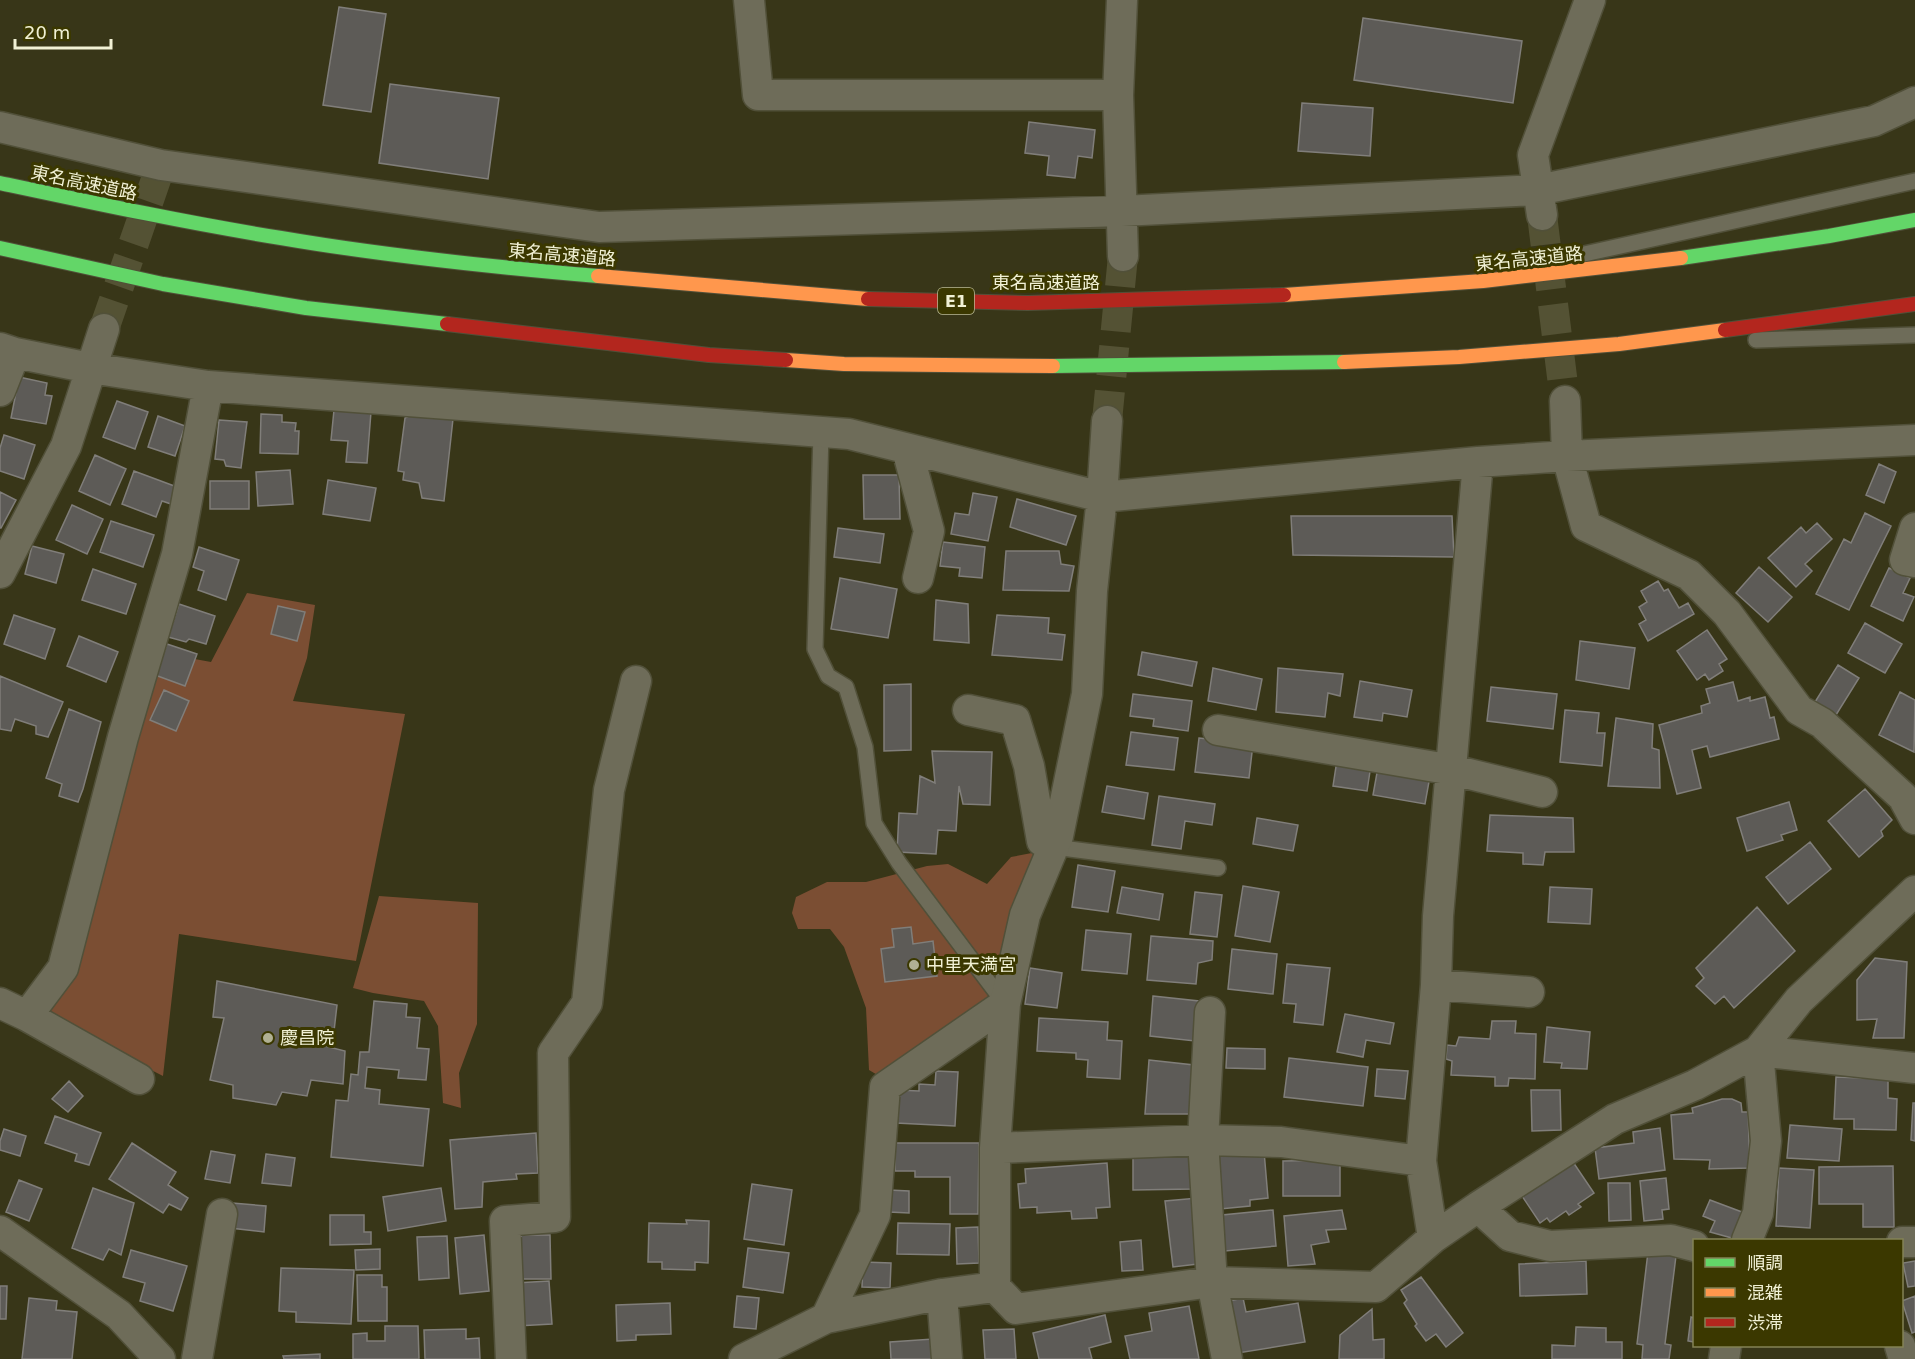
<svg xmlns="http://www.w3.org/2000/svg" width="1915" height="1359" viewBox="0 0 1915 1359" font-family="'DejaVu Sans','Noto Sans JP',sans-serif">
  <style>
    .green { fill: #7b4e33 }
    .building { fill: #5d5b57; stroke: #807e7a; stroke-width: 1.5 }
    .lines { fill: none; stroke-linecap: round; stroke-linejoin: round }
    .street-tunnel { stroke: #545234; stroke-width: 30; stroke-dasharray: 30 15; stroke-linecap: butt }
    .lane-casing { stroke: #515039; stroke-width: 18 }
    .street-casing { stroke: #515039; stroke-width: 33 }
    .fast-casing { stroke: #515039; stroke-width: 16 }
    .slow-casing { stroke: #515039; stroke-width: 16 }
    .jam-casing { stroke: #515039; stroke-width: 16 }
    .lane { stroke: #6e6c59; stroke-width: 15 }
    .street { stroke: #6e6c59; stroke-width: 30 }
    .fast { stroke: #63d668; stroke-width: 14 }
    .slow { stroke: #ff974d; stroke-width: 14 }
    .jam { stroke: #b3261e; stroke-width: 14 }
    .poi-dot { fill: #b0b093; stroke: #3b3800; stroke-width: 2 }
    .labels { text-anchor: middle; stroke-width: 6; stroke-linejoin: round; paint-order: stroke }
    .shield { fill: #3b3800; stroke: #baba95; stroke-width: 1.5 }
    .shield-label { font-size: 16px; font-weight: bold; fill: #f1f1d5 }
    .street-label { font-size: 18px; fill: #f1f1d5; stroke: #3b3800 }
    .poi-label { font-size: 18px; fill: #f1f1d5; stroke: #3b3800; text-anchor: start }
  </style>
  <rect width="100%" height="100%" fill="#383618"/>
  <!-- green -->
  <path class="green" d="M247 593 315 605 307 658 293 701 405 714 356 961 179 934 163 1076 41 1014 162 653 211 662Z
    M1037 852 999 999 891 1083 869 1070 866 1008 844 947 830 929H798L792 913 796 897 827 882H866L927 866 948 864 987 884 1011 857Z
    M379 896 478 903 477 1024 459 1073 461 1108 443 1103 438 1026 424 1001 373 993 353 988Z"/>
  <!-- building -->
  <path class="building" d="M339 7 386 14 371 112 323 105Z
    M1363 18 1522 41 1513 103 1354 80Z
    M390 84 499 98 488 179 379 163Z
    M1302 103 1373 108 1370 156 1298 151Z
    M1029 122 1095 130 1092 158 1078 156 1075 178 1047 175 1049 156 1025 153Z
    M19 377 47 383 45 395 52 396 46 424 11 418Z
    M117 401 148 412 135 449 103 437Z
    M334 410 371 412 367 463 346 462 348 441 331 440Z
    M261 414 282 415V422L296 423 295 431H299L298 454 260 453Z
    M413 414 453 419 444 501 422 498 419 483 403 480 404 472 398 471 405 418Z
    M158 416 185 426 175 456 148 447Z
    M219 420 247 422 241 468 226 466 224 460 215 459Z
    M4 435 35 445 24 479 0 471V448Z
    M95 455 126 469 110 505 79 491Z
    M1879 464 1896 472 1884 503 1866 495Z
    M290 470 293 504 258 506 256 472Z
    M134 471 177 487 171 504 162 501 156 517 122 504Z
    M863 475H899L900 519H864Z
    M328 480 376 488 370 521 323 514Z
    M210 481H249V509H210Z
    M0 492 16 500 1 528H0Z
    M973 493 997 497 988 541 951 534 955 513 969 515Z
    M1017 499 1076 516 1066 545 1010 527Z
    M72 505 103 519 87 554 56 540Z
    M1865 513 1891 526 1849 610 1816 594 1844 539 1851 543Z
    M1291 516H1452L1454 557 1293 555Z
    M111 521 154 535 143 567 100 552Z
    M1817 523 1832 539 1805 564 1812 571 1796 587 1768 558 1801 527 1806 533Z
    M838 528 884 534 880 563 834 557Z
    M943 542 985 547 982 578 959 576 960 568 940 566Z
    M32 546 64 554 56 583 25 574Z
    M199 547 239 560 226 600 198 590 204 571 193 567Z
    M1006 551H1059L1061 564 1074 566 1069 591 1003 590Z
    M1759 567 1792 597 1768 622 1736 593Z
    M1889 568 1910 578 1903 593 1914 597 1903 621 1871 606Z
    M93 569 136 584 126 614 82 600Z
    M840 578 897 589 888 638 831 629Z
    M1658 581 1664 591 1668 589 1679 608 1688 603 1694 614 1648 641 1639 624 1646 620 1639 607 1647 602 1641 591Z
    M936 600 968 604 969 643 934 640Z
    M179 604 215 616 206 644 189 639 186 642 168 637Z
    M278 606 305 612 297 641 271 634Z
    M14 615 55 629 45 659 4 644Z
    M997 615 1049 618 1048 633 1065 635 1062 660 992 655Z
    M1865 623 1902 644 1885 673 1848 653Z
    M1707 630 1727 659 1719 664 1723 671 1709 680 1705 674 1697 680 1677 651Z
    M79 636 118 652 106 682 67 666Z
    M1580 641 1635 648 1629 689 1576 680Z
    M167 644 197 654 185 686 155 675Z
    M1142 652 1197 662 1192 686 1138 675Z
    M1838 665 1859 678 1836 715 1815 702Z
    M1213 668 1262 679 1256 710 1208 701Z
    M1278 668 1343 674 1340 696 1328 693 1325 717 1276 712Z
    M0 676 63 702 48 737 36 734V726L15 719 11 731 0 729Z
    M1360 681 1412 690 1407 717 1383 713 1382 721 1354 717Z
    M1733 682 1738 701 1750 697V701L1765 697 1770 718 1774 717 1779 739 1710 757 1707 746 1692 750 1701 788 1677 794 1659 725 1702 713 1701 706 1710 703 1706 689Z
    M911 684V750L884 751V685Z
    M1491 687 1557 694 1553 729 1487 721Z
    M164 690 189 701 176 731 150 720Z
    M1900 692 1915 700 1914 752 1879 735Z
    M1133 694 1192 701 1188 731 1153 726 1154 719 1130 716Z
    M69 709 101 722 83 789 78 802 59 796 62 784 46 778Z
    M1565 710 1599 713 1597 733H1605L1602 766 1560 762Z
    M1616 718 1653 724 1652 748 1659 750 1660 788 1608 786Z
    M1131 732 1178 738 1174 770 1126 765Z
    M1199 738 1253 744 1249 778 1195 772Z
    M932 751 992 752 990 805 963 804 959 786 956 831 938 830 936 854 897 852 899 813 917 814 920 776 935 783Z
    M1337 760 1371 765 1367 791 1333 786Z
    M1378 767 1430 776 1425 804 1373 795Z
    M1107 786 1148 793 1144 819 1102 812Z
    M1865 789 1892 820 1881 831 1883 836 1859 857 1828 821Z
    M1159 796 1215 804 1212 825 1185 821 1181 849 1152 845Z
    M1789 802 1797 830 1781 835 1783 840 1747 851 1737 818Z
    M1490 815 1573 818 1574 852H1545L1543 865 1523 864V853L1487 851Z
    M1257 818 1298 825 1293 851 1253 844Z
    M1810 842 1831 869 1788 904 1766 877Z
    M1078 865 1115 871 1108 912 1072 907Z
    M1243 886 1279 892 1270 942 1235 936Z
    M1122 887 1163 894 1159 920 1117 913Z
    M1550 887 1592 889 1590 924 1548 922Z
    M1195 892 1222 895 1217 937 1190 934Z
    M1757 907 1795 951 1734 1008 1724 996 1715 1004 1696 986 1704 978 1696 968Z
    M911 927 913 944 933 941 937 976 885 982 881 949 894 947 892 929Z
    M1086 930 1131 934 1127 974 1082 970Z
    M1151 936 1213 941 1212 960 1198 963 1196 984 1147 980Z
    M1232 949 1277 954 1273 994 1228 989Z
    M1875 958 1907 962 1904 1038H1873L1877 1019 1857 1020V980Z
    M1287 964 1330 968 1323 1025 1294 1022 1296 1004 1283 1003Z
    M1030 968 1062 973 1057 1008 1025 1004Z
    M217 981 337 1005 334 1031 318 1032 313 1043 345 1051 343 1084 311 1080 307 1096 282 1092 276 1105 233 1098V1085L210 1080 224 1018 213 1017Z
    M1153 996 1199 1001 1195 1041 1150 1036Z
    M374 1001 407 1004 406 1017 420 1018 417 1048 429 1049 426 1080 398 1078 399 1070 367 1067 365 1088 380 1090 379 1104 429 1109 423 1166 331 1157 336 1100 348 1101 351 1074 358 1075 360 1052H369Z
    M1345 1014 1394 1023 1390 1044 1366 1040 1363 1057 1337 1052Z
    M1039 1018 1108 1022 1107 1040 1122 1041 1120 1079 1087 1077 1088 1060 1076 1059V1053L1037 1051Z
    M1492 1021H1516L1515 1033 1536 1034 1535 1079 1509 1078 1508 1086H1495V1077L1451 1075 1452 1061 1446 1059 1447 1045 1456 1046 1459 1037 1490 1039Z
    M1547 1027 1590 1032 1587 1069 1561 1068 1562 1063 1544 1062Z
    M1227 1048 1265 1049V1069L1226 1068Z
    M1289 1058 1368 1067 1363 1106 1284 1097Z
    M1149 1060 1194 1065 1191 1114H1145Z
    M1377 1069 1408 1071 1405 1099 1375 1096Z
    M936 1071 958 1072 955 1126 896 1123 898 1090 919 1091V1084L935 1085Z
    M1836 1077 1888 1079V1098L1897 1099 1896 1130 1854 1129V1119H1834Z
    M69 1081 83 1096 68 1112 52 1099Z
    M1531 1090H1560L1561 1130 1532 1131Z
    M1722 1099H1732L1741 1103 1742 1112H1748L1750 1168 1709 1169 1710 1160 1674 1159 1671 1115 1693 1113 1692 1108Z
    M1913 1103H1915V1141L1911 1140Z
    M55 1116 101 1133 89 1165 75 1161 77 1154 45 1143Z
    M1790 1125 1842 1129 1839 1161 1787 1158Z
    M1660 1128 1665 1170 1599 1179 1595 1148 1634 1143 1633 1132Z
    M4 1129 26 1136 20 1156 0 1150V1141Z
    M536 1133 538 1173 516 1174 517 1179 483 1182 482 1207 455 1209 450 1140Z
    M132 1143 176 1172 168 1185 188 1198 181 1210 169 1204 163 1213 109 1179Z
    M895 1143H979L978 1214H950V1177H915V1171H895Z
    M211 1151 235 1155 230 1183 205 1179Z
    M1264 1151 1268 1198 1250 1200V1206L1220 1209 1216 1156Z
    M266 1154 295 1158 291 1186 262 1183Z
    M1192 1154 1193 1189 1133 1190V1155Z
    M1340 1160V1196H1283V1161Z
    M1573 1162 1594 1193 1578 1204 1581 1207 1569 1215 1566 1211 1550 1222 1547 1218 1540 1223 1522 1196Z
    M1107 1163 1110 1207 1096 1208 1097 1218 1072 1219 1071 1211 1037 1213V1207L1020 1208 1018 1184 1026 1183 1025 1169Z
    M1893 1166 1894 1227H1863V1204H1819V1167Z
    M1779 1168 1814 1170 1810 1228 1776 1226Z
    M1666 1178 1669 1209 1662 1210 1663 1219 1644 1221 1640 1181Z
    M19 1180 42 1189 29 1221 6 1212Z
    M1608 1183H1630L1631 1220 1609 1221Z
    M752 1184 792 1190 784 1245 744 1239Z
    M93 1188 134 1203 121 1255 109 1249 103 1260 72 1248Z
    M441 1188 446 1221 388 1231 383 1197Z
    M889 1190 909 1191V1213L889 1212Z
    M1198 1198 1206 1263 1173 1267 1165 1201Z
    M1710 1200 1742 1212 1732 1238 1710 1232 1715 1221 1703 1216Z
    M232 1203 266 1206 264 1232 230 1228Z
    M1273 1210 1276 1246 1225 1251 1222 1215Z
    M1342 1210 1346 1229 1326 1230 1329 1242 1311 1245 1315 1264 1288 1266 1284 1216Z
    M330 1215H364V1232H371V1244L330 1245Z
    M686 1220 709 1221 708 1263 695 1262V1270L662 1269V1262H648L649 1223 687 1224Z
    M898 1223 950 1224 949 1255 897 1254Z
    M978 1227 979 1263 957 1264 956 1228Z
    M484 1235 489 1291 460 1294 455 1238Z
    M521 1235H550L551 1279H522Z
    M447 1236 449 1278 419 1280 417 1237Z
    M1141 1240 1143 1270 1122 1271 1120 1242Z
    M748 1248 789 1253 783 1293 743 1287Z
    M380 1249V1269L356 1270 355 1250Z
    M131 1250 187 1266 173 1311 140 1301 145 1283 123 1277Z
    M1648 1252 1676 1256 1665 1344 1671 1345 1669 1359H1642L1643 1345 1637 1344Z
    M1586 1261 1587 1294 1520 1296 1519 1264Z
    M1915 1261V1286L1908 1287 1903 1263Z
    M863 1262 891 1263 890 1288 862 1287Z
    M281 1268 354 1270 351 1324 296 1322V1312L279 1311Z
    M357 1275H382V1287H387V1321H358Z
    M1421 1277 1463 1333 1446 1347 1436 1334 1426 1341 1415 1326 1417 1324 1404 1303 1407 1300 1401 1290Z
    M549 1281 552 1324 517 1326 515 1283Z
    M0 1286H7L6 1319H0Z
    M737 1296 759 1298 756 1329 734 1327Z
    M1915 1296V1332L1912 1333 1902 1301Z
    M29 1298 57 1301 56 1310 77 1312 72 1359H22Z
    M1243 1298 1246 1312 1298 1303 1305 1342 1238 1353 1229 1301Z
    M670 1303 671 1334 636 1335V1340L617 1341 616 1305Z
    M1189 1306 1199 1359H1130L1125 1336 1152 1331 1149 1313Z
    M1372 1309 1373 1340 1384 1339V1359H1339L1340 1335Z
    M1105 1315 1111 1342 1089 1348 1092 1359H1039L1033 1333Z
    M1691 1317 1694 1318V1342L1688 1341Z
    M385 1326H418L419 1359H353V1334L367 1333V1341H385Z
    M1576 1327 1606 1328V1342H1622V1359H1552V1345L1575 1346Z
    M466 1329V1339L479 1338 480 1359H425L424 1330Z
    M1014 1329 1016 1359H985L983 1330Z
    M933 1339 934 1359H891L890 1342Z
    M320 1354V1359H284L283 1356Z"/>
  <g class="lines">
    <!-- street-tunnel -->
    <path class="street-tunnel" d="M1542 215 1565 401
      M104 329 161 165
      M1107 421 1123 256"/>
    <!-- lane casing -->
    <g class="lane-casing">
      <path id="lane" d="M1566 258 1915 181
        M1756 340 1915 335
        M821 433 815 649 828 676 846 687 865 747 874 823 899 863 1005 1004
        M1054 847 1218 868"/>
    </g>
    <!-- street casing -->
    <g class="street-casing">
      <path id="street" d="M749 0 758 95H1118
        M1122 0 1118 95 1123 256
        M0 127 161 165 599 227 1122 211 1538 190 1874 121 1915 102
        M1542 215 1533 155 1590 0
        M0 348 15 353 90 368 208 386 849 434 1102 497 1478 462 1567 456 1915 440
        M0 391 15 353
        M1565 401 1567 456 1586 526 1689 575 1727 613 1799 710 1822 723 1903 797 1915 819
        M1107 421 1102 497 1092 591 1087 694 1058 836 1025 915 1005 1004 995 1148V1287L1016 1309 1212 1282 1376 1287 1433 1238 1478 1207 1615 1119 1695 1085 1758 1051 1799 1000 1915 891
        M907 449 929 531 918 578
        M1915 528 1905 560 1915 562
        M0 573 66 446 104 329
        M968 710 1015 720 1029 766 1042 841 1054 847
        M1218 730 1453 770 1542 792
        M1436 985 1529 992
        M0 1003 27 1016 139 1079
        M1210 1012 1203 1140 1212 1282 1227 1359
        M27 1016 63 968 123 737 177 554 208 386
        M1758 1051 1915 1068
        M995 1148 1203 1140 1281 1142 1421 1161
        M1478 1207 1510 1236 1550 1246 1671 1240 1694 1246
        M0 1231 119 1315 160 1359
        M1433 1238 1421 1161 1436 985 1438 916 1478 462
        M1747 1240 1758 1213 1766 1141 1758 1051
        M1902 1242H1915
        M942 1294 947 1359
        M826 1318 875 1215 885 1087 1005 1004
        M1900 1346 1904 1359
        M197 1359 222 1214
        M511 1359 505 1221 555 1217 553 1053 587 1003 609 790 636 681
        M744 1359 826 1318 942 1294 995 1287
        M1724 1359 1726 1346"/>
    </g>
    <!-- fast casing -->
    <g class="fast-casing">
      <path id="fast" d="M0 183C94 203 187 223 281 238 386 256 492 267 598 276
        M0 248 163 284 306 308 447 324
        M1681 258 1829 236 1915 220
        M1053 366 1344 362"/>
    </g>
    <!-- slow casing -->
    <g class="slow-casing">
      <path id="slow" d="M598 276 868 299
        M1284 295 1483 281 1681 258
        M786 360 844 364 1053 366
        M1344 362 1459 357 1619 344 1725 330"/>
    </g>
    <!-- jam casing -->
    <g class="jam-casing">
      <path id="jam" d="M868 299 1028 303 1284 295
        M447 324 709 355 786 360
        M1725 330 1915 304"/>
    </g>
    <!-- lane -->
    <use href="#lane" class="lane"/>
    <!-- street -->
    <use href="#street" class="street"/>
    <!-- fast -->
    <use href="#fast" class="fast"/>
    <!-- slow -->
    <use href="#slow" class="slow"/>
    <!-- jam -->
    <use href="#jam" class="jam"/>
  </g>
  <!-- markers -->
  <g class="poi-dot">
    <circle cx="914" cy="965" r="6"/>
    <circle cx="268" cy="1038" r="6"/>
  </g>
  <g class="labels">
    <!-- shield labels -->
    <rect class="shield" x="938" y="288" width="36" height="26" rx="4.5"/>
    <g class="shield-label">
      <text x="956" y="307">E1</text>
    </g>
    <!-- street labels -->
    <g class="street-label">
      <text transform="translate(84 183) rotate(12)" y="6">東名高速道路</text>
      <text transform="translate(562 255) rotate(5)" y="6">東名高速道路</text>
      <text transform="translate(1529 259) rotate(-6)" y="6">東名高速道路</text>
      <text x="1046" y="289">東名高速道路</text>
    </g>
    <!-- poi labels -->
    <g class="poi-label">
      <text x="926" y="971">中里天満宮</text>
      <text x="280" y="1044">慶昌院</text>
    </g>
  </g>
  <!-- legend -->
  <rect x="1693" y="1239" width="210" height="108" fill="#3b3800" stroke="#848255" stroke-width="1.5"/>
  <rect x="1705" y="1258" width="30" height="9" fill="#63d668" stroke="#848255" stroke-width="1.5"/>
  <text x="1747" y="1269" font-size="18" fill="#f1f1d5">順調</text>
  <rect x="1705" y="1288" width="30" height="9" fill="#ff974d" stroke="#848255" stroke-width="1.5"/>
  <text x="1747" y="1299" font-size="18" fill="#f1f1d5">混雑</text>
  <rect x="1705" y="1318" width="30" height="9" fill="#b3261e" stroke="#848255" stroke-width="1.5"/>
  <text x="1747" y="1329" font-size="18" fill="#f1f1d5">渋滞</text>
  <!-- scale -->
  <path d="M15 39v9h96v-9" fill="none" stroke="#f1f1d5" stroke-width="3"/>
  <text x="24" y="39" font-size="18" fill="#f1f1d5" stroke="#3b3800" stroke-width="4.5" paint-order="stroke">20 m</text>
</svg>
